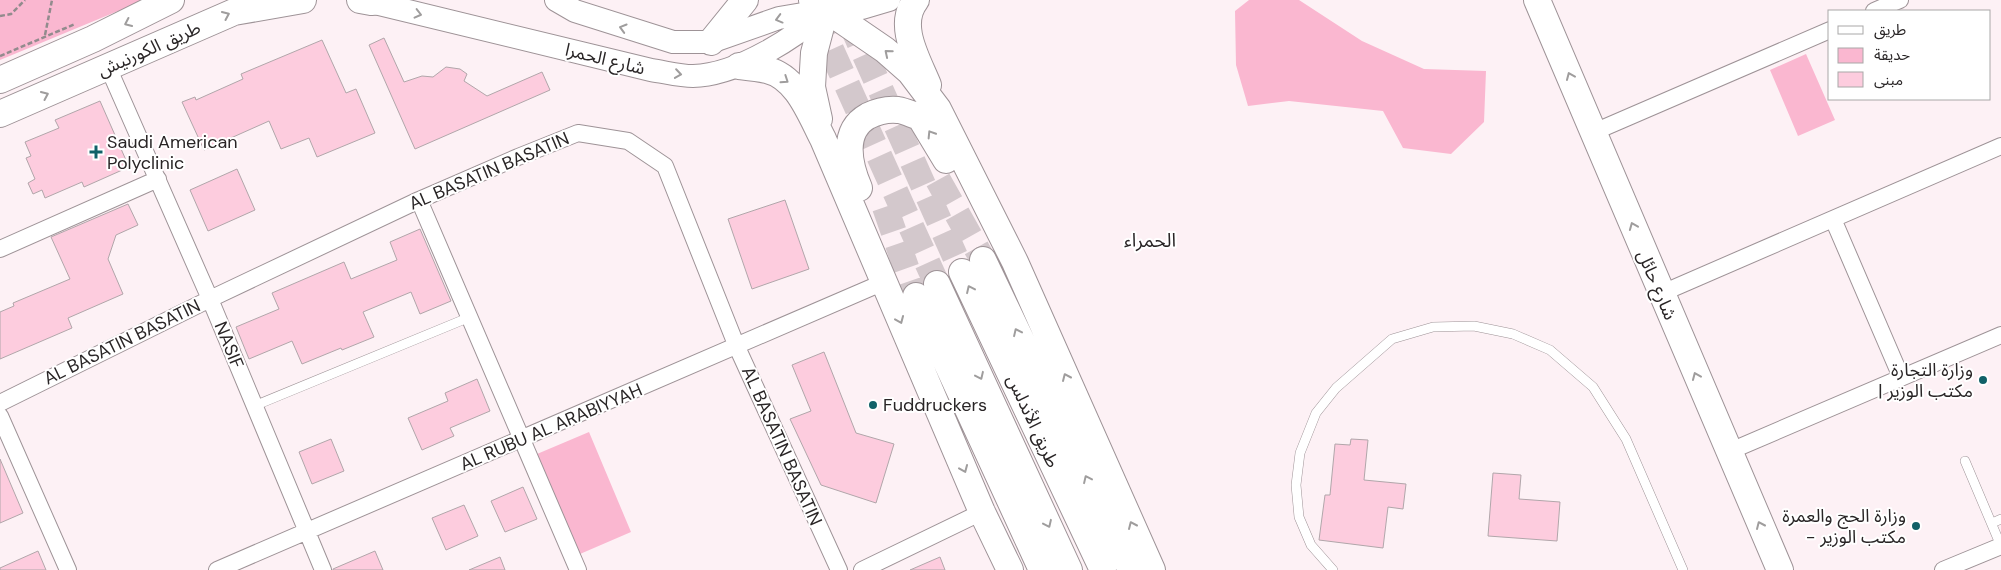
<svg xmlns="http://www.w3.org/2000/svg" width="2001" height="570" viewBox="0 0 2001 570" font-family="'DM Sans','Noto Sans Arabic',sans-serif">
  <style>
    .green { fill: #fab7d0 }
    .building { fill: #fdccde; stroke: #b1a6aa }
    .lines { fill: none; stroke-linecap: round; stroke-linejoin: round }
    .primary-tunnel { stroke: #d3c8cc; stroke-width: 26; stroke-dasharray: 26 13; stroke-linecap: butt }
    .service-casing { stroke: #9e9397; stroke-width: 10 }
    .minor-casing { stroke: #9e9397; stroke-width: 18 }
    .secondary-casing { stroke: #9e9397; stroke-width: 24 }
    .primary-casing { stroke: #9e9397; stroke-width: 28 }
    .path { stroke: #928b8d; stroke-width: 2.5; stroke-dasharray: 5 2.5; stroke-linecap: butt }
    .service { stroke: #fff; stroke-width: 9 }
    .minor { stroke: #fff; stroke-width: 16 }
    .secondary { stroke: #fff; stroke-width: 22 }
    .primary { stroke: #fff; stroke-width: 26 }
    .oneway { stroke: #9f9d9d }
    .poi-dot { fill: #116168; stroke: #fff; stroke-width: 2 }
    .labels { text-anchor: middle; stroke-width: 4; stroke-linejoin: round; paint-order: stroke }
    .street-label { font-size: 18px; fill: #292526; stroke: #fff }
    .poi-label { font-size: 18px; fill: #292526; stroke: #fff; text-anchor: start }
    .neighbourhood-label { font-size: 19px; fill: #292526; stroke: #fff }
  </style>
  <rect width="100%" height="100%" fill="#fdf1f5"/>
  <!-- green -->
  <path class="green" d="M0 0H150L126 13 118 11 0 60Z
    M1249 0H1299L1362 41 1424 69 1486 71 1484 122 1451 154 1403 148 1383 111 1289 101 1248 106 1236 65 1235 11Z
    M1806 54 1835 120 1798 136 1770 70Z
    M589 432 631 532 580 554 537 454Z"/>
  <!-- building -->
  <path class="building" d="M384 38 404 82 422 76 433 77 446 67 460 69 467 74 464 81 487 96 542 72 550 90 415 149 369 45Z
    M322 40 346 93 356 89 375 133 317 157 309 138 281 149 269 121 204 150 182 102 195 97 196 100 243 79 241 74Z
    M100 101 129 167 84 187 82 182 45 198 42 190 33 194 28 183 35 179 26 158 31 156 25 142 59 128 55 120Z
    M237 169 255 210 208 231 190 190Z
    M785 200 809 269 752 289 728 219Z
    M128 204 138 225 116 235 108 259 123 294 68 318 72 328 0 359V312L14 306 13 303 70 279 51 237Z
    M420 229 451 301 420 314 411 292 363 312 374 337 342 350 341 348 302 364 292 341 249 359 236 327 279 309 272 293 344 262 351 279 397 260 390 242Z
    M824 352 856 433 894 444 876 503 821 485 790 419 811 411 792 365Z
    M477 379 490 411 450 428 454 436 422 450 408 418 448 401 445 393Z
    M331 439 344 471 312 484 299 452Z
    M1351 439 1368 440 1364 480 1406 484 1403 509 1388 507 1383 548 1319 540 1325 495H1330L1335 444 1350 445Z
    M0 459 23 513 0 523Z
    M1493 473 1521 475 1519 499 1560 502 1557 541 1488 536Z
    M523 487 537 519 505 532 491 501Z
    M464 505 478 536 446 550 432 518Z
    M38 551 46 570H0V568Z
    M375 551 383 570H333V569Z
    M500 557 505 570H469Z
    M940 557 945 570H910Z"/>
  <g class="lines">
    <!-- primary-tunnel -->
    <path class="primary-tunnel" d="M815 14 937 284
      M849 19 962 272
      M938 180 983 260
      M885 207 916 296"/>
    <!-- service casing -->
    <g class="service-casing">
      <path id="service" d="M254 406 470 317
        M1965 461 2001 546
        M1992 523 2001 519
        M1333 570 1311 545 1299 517 1296 485 1300 453 1316 413 1336 388 1392 339 1433 327 1474 326 1513 334 1550 350 1593 387 1626 439 1683 570"/>
    </g>
    <!-- minor casing -->
    <g class="minor-casing">
      <path id="minor" d="M1874 11 1900 0
        M108 67 210 299 323 570
        M1594 132 1830 30
        M419 200 578 570
        M1833 219 1901 377
        M0 249 158 179
        M1660 294 2001 146
        M0 403 210 299 419 200 518 157 578 133 628 141 665 166 737 347 839 570
        M0 416 68 570
        M1728 452 2001 335
        M217 570 884 282
        M862 570 982 512
        M1943 570 2001 546"/>
    </g>
    <!-- secondary casing -->
    <g class="secondary-casing">
      <path id="secondary" d="M556 0 575 11 673 42H711L779 18 827 10 862 8 889 0
        M371 2 651 70C665 72 680 76 693 76 739 75 797 36 831 7"/>
    </g>
    <!-- primary casing -->
    <g class="primary-casing">
      <path id="primary" d="M360 0 371 2 386 0
        M812 0 885 50 910 72 938 109 1015 262 1152 570
        M916 0C896 25 918 60 928 85
        M1537 0 1780 570
        M711 42 745 0
        M739 66C748 67 758 68 767 70 797 77 810 114 823 139L982 512 1010 570
        M0 80 93 39 171 0
        M0 114 234 12 303 0
        M819 119 812 87 814 53 828 0
        M859 188C849 165 841 131 868 116 876 112 888 109 898 110 905 111 913 115 920 117L946 160
        M983 260 1131 570
        M962 272 1103 570
        M937 284 1069 570
        M916 296 1042 570"/>
    </g>
    <!-- path -->
    <path class="path" d="M0 16 11 14 25 0
      M45 35 52 0
      M0 56 75 24"/>
    <!-- service -->
    <use href="#service" class="service"/>
    <!-- minor -->
    <use href="#minor" class="minor"/>
    <!-- secondary -->
    <use href="#secondary" class="secondary"/>
    <!-- primary -->
    <use href="#primary" class="primary"/>
  </g>
  <!-- one-way arrows -->
  <defs><path id="oneway-chevron" d="M-2-3.5L2.5 0L-2 3.5" fill="none" stroke-width="1.6" stroke-linecap="round" stroke-linejoin="round" transform="scale(1.25)"/></defs>
  <g class="oneway">
    <use href="#oneway-chevron" transform="translate(418 14) rotate(14)"/>
    <use href="#oneway-chevron" transform="translate(226 15) rotate(-24)"/>
    <use href="#oneway-chevron" transform="translate(779 19) rotate(165)"/>
    <use href="#oneway-chevron" transform="translate(128 23) rotate(155)"/>
    <use href="#oneway-chevron" transform="translate(623 28) rotate(-164)"/>
    <use href="#oneway-chevron" transform="translate(888 53) rotate(-140)"/>
    <use href="#oneway-chevron" transform="translate(678 74) rotate(8)"/>
    <use href="#oneway-chevron" transform="translate(1570 76) rotate(-113)"/>
    <use href="#oneway-chevron" transform="translate(785 80) rotate(34)"/>
    <use href="#oneway-chevron" transform="translate(45 95) rotate(-24)"/>
    <use href="#oneway-chevron" transform="translate(931 134) rotate(-122)"/>
    <use href="#oneway-chevron" transform="translate(1633 226) rotate(-112)"/>
    <use href="#oneway-chevron" transform="translate(970 289) rotate(-115)"/>
    <use href="#oneway-chevron" transform="translate(900 320) rotate(67)"/>
    <use href="#oneway-chevron" transform="translate(1017 332) rotate(-115)"/>
    <use href="#oneway-chevron" transform="translate(980 376) rotate(65)"/>
    <use href="#oneway-chevron" transform="translate(1696 376) rotate(-113)"/>
    <use href="#oneway-chevron" transform="translate(1066 377) rotate(-114)"/>
    <use href="#oneway-chevron" transform="translate(964 469) rotate(67)"/>
    <use href="#oneway-chevron" transform="translate(1087 479) rotate(-115)"/>
    <use href="#oneway-chevron" transform="translate(1048 524) rotate(65)"/>
    <use href="#oneway-chevron" transform="translate(1132 525) rotate(-114)"/>
    <use href="#oneway-chevron" transform="translate(1760 525) rotate(-114)"/>
  </g>
  <!-- markers -->
  <g class="poi-dot">
    <path d="M93.5 144.5h5v5h5v5h-5v5h-5v-5h-5v-5h5z"/>
    <circle cx="1983" cy="380" r="5"/>
    <circle cx="873" cy="405" r="5"/>
    <circle cx="1916" cy="526" r="5"/>
  </g>
  <g class="labels">
    <!-- street labels -->
    <g class="street-label">
      <text transform="translate(149 49) rotate(-24)" y="6">طريق الكورنيش</text>
      <text transform="translate(605 59) rotate(14)" y="6">شارع الحمرا</text>
      <text transform="translate(489 171) rotate(-23)" y="6">AL BASATIN BASATIN</text>
      <text transform="translate(1657 285) rotate(67)" y="6">شارع حائل</text>
      <text transform="translate(122 342) rotate(-26)" y="6">AL BASATIN BASATIN</text>
      <text transform="translate(229 345) rotate(68)" y="6">NASIF</text>
      <text transform="translate(1033 421) rotate(65)" y="6">طريق الأندلس</text>
      <text transform="translate(551 427) rotate(-23)" y="6">AL RUBU AL ARABIYYAH</text>
      <text transform="translate(782 446) rotate(66)" y="6">AL BASATIN BASATIN</text>
    </g>
    <!-- poi labels -->
    <g class="poi-label">
      <text x="107" y="148">Saudi American<tspan x="107" dy="21">Polyclinic</tspan></text>
      <text x="1973" y="376" text-anchor="end">وزارة التجارة<tspan x="1973" dy="21">| مكتب الوزير</tspan></text>
      <text x="883" y="411">Fuddruckers</text>
      <text x="1906" y="522" text-anchor="end">وزارة الحج والعمرة<tspan x="1906" dy="21">- مكتب الوزير</tspan></text>
    </g>
    <!-- neighbourhood labels -->
    <g class="neighbourhood-label">
      <text x="1150" y="247">الحمراء</text>
    </g>
  </g>
  <!-- legend -->
  <rect x="1828" y="10" width="162" height="90" fill="#ffffff" stroke="#a9a8a8"/>
  <rect x="1838" y="26" width="25" height="8" fill="#ffffff" stroke="#a9a8a8"/>
  <text x="1874" y="35" font-size="15" fill="#292526">طريق</text>
  <rect x="1838" y="48" width="25" height="15" fill="#fab7d0" stroke="#a9a8a8"/>
  <text x="1874" y="60" font-size="15" fill="#292526">حديقة</text>
  <rect x="1838" y="72" width="25" height="15" fill="#fdccde" stroke="#a9a8a8"/>
  <text x="1874" y="85" font-size="15" fill="#292526">مبنى</text>
</svg>
